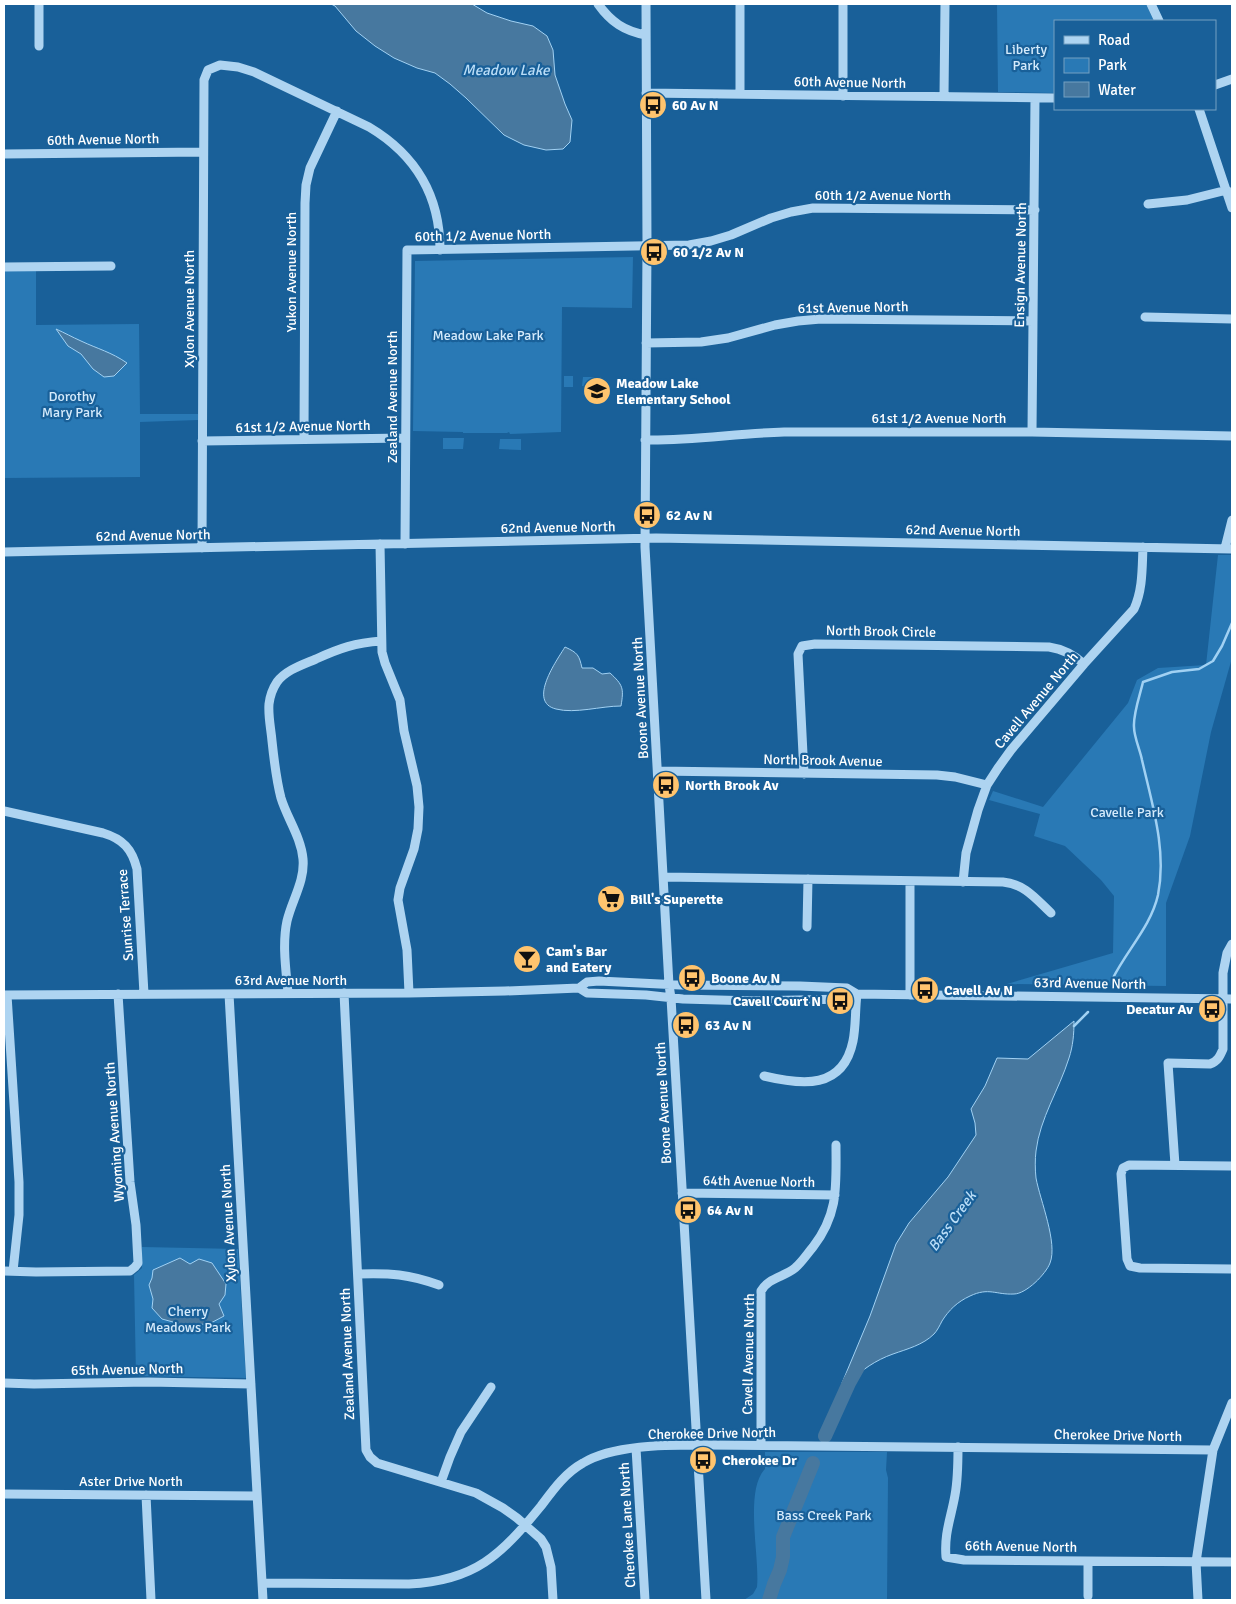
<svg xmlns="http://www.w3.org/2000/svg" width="1236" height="1604" viewBox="0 0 1236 1604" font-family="Signika,sans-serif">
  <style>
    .green { fill: #2979b5 }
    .water { fill: #47789f; stroke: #a1d1f3 }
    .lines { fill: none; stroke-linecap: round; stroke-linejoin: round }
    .stream { stroke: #a1d1f3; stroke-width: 2.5 }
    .river { stroke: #47789f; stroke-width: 14 }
    .minor { stroke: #aed4f1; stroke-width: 9 }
    .labels { text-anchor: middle; stroke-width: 4.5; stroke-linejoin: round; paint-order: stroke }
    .park-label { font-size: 14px; fill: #d5ebfc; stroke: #196099 }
    .street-label { font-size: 14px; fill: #fff; stroke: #196099 }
    .poi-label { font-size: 14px; font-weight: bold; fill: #fff; stroke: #196099; text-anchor: start }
    .water-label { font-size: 15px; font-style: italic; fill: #baddf7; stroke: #196099 }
  </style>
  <rect width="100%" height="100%" fill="#196099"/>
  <!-- green -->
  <path class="green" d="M997 4H1146L1154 21H1055V93L998 92Z
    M633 257 632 308 562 307 561 432 510 434 509 432 507 433H463V432L413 431 415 261Z
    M4 271H36V325L139 324 140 414H198V420L140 422V477L4 478Z
    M564 376H573V387H564Z
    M583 377H593V386H582Z
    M443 438H464L463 449H443Z
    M500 439H521V450L499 449Z
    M1218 555H1232V658L1211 732 1190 836 1166 903V986L1007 984 1113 953 1114 896 1101 880 1065 846 1034 836 1040 814 989 800 993 791 1043 807 1128 703 1137 680 1158 668 1206 665Z
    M142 1247 238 1249 246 1378 136 1376 134 1275 142 1268Z
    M765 1452H887L886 1470 888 1478 887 1600H744L753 1594 757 1587C760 1557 744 1491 765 1469Z"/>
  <!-- water -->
  <path class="water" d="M331 4H472L487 13 511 21 533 26 547 36 553 50 555 75 565 104 572 120 570 142 563 149 546 150 524 145 504 135 466 98 450 84 435 73 417 68 394 58 375 46 356 31 335 6Z
    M56 329C65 333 72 337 81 341 98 349 111 352 127 363L114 376 104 377 93 369 81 354 68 346Z
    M565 647C578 653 579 655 582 668H593L602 674 610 673C623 685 624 688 621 706 601 706 575 714 556 709 527 702 557 660 565 647Z
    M1074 1021C1074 1034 1073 1046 1069 1058 1059 1090 1040 1118 1036 1151 1035 1159 1035 1169 1036 1178 1040 1200 1058 1243 1050 1263 1046 1274 1026 1294 1014 1294 996 1295 989 1287 970 1296 957 1302 949 1310 942 1321 940 1325 937 1331 934 1334 923 1345 907 1349 893 1354 876 1360 861 1370 849 1383H842L870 1316 896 1244 909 1223 948 1177 976 1135 975 1123 971 1109 985 1086 997 1058 1028 1059Z
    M180 1258 190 1264 199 1259 212 1263 226 1284 225 1295 219 1304 224 1316 209 1324 184 1325 162 1319 152 1308 153 1299 149 1285 152 1278 153 1270Z"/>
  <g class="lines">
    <!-- stream -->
    <path class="stream" d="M1113 978C1127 950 1151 926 1158 895 1167 850 1152 804 1142 760 1140 750 1134 737 1134 727 1133 714 1140 695 1143 682L1172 672 1199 669 1213 661 1222 646 1232 623
      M1074 1026 1088 1012"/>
    <!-- river -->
    <path class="river" d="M825 1436 849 1383 858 1367
      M769 1600 774 1584 780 1570 783 1557V1537L813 1463"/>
    <!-- minor -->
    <path class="minor" d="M39 4V46
      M598 4C611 22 624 31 646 35
      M646 4 647 246 645 547 669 985 671 998 706 1600
      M1151 4 1159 21
      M1215 85 1232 79
      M646 93 1055 98
      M740 94V4
      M843 96V4
      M944 96 945 4
      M1199 109 1232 208
      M4 154 203 152
      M1148 204 1187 200 1227 190
      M4 267 111 266
      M1145 317 1232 319
      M646 343 701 342 728 338 775 325 798 321 821 319 1033 321
      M1032 432 1035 98
      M304 439 305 203 306 185 310 168 337 111
      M645 440C692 441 738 433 784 432H1032L1232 436
      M202 441 405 438
      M380 544 382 652 385 663 400 700 404 731 417 786 419 807 418 829 414 849 400 888 398 900 407 950 409 993
      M405 544 407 250 689 245 711 241 731 235 771 218 791 212 813 208 1035 210
      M202 548 204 80 208 70 220 65 238 67 254 72 369 127C416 155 440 195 440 250
      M1225 548 1232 520
      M4 552 656 538 1232 549
      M658 771 937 775 955 777 987 785
      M804 774 798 654 802 646 815 644 1049 647C1063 649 1073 654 1084 664
      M4 811 103 833C123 839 132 849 137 869L144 994
      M664 877 1003 882C1025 884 1036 899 1051 913
      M963 882 966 853 978 810 987 785 998 768 1011 750 1084 664 1134 609C1143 589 1142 568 1143 547
      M807 927 808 879
      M579 988 587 982 599 981 680 985 800 986 847 988 857 994
      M288 993C286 970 282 944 287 921 292 900 305 881 303 859 301 837 287 818 281 798 276 779 274 760 272 741 271 729 268 716 269 704 270 696 273 688 277 682 286 670 302 665 316 659 340 648 355 643 381 641
      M344 993 366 1450 370 1457 377 1463 476 1493 503 1508 517 1518 541 1539 546 1547 551 1567 553 1600
      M229 994 263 1600
      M4 995 409 993 505 991 579 988 587 993 646 995 683 999 754 1001 846 999 857 994 1232 999
      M7 995 19 1182V1215L13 1271
      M910 995V881
      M764 1076C802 1085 843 1090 853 1041 856 1026 855 1010 857 994
      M1175 1165 1168 1063 1210 1064C1218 1061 1220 1056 1223 1049V973L1227 953 1232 944
      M1232 1166 1129 1165 1123 1168 1121 1174 1127 1259 1130 1266 1140 1268 1232 1269
      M682 1193 835 1195
      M4 1271 36 1272 130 1271 135 1267 138 1263 136 1225 130 1182 118 994
      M358 1274C391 1273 408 1274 439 1285
      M4 1383 34 1384 148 1382 251 1384
      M761 1445V1291C768 1278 784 1277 795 1268 802 1262 807 1254 813 1247 839 1213 836 1186 836 1145
      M958 1447C958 1463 958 1479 955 1495 951 1518 944 1533 946 1557L964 1560 1232 1562
      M636 1448 645 1600
      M441 1482 450 1457 461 1432 491 1387
      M4 1494 257 1496
      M146 1495 151 1600
      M262 1583 409 1584C475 1581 501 1555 541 1506 553 1490 565 1473 583 1463 614 1444 670 1445 706 1445L1213 1450
      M1088 1596V1561
      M1198 1600 1196 1562 1213 1450 1232 1403"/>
  </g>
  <!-- icons -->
  <defs>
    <g id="bus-disc" transform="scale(1.4375)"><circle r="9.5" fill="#ffc46e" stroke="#196099"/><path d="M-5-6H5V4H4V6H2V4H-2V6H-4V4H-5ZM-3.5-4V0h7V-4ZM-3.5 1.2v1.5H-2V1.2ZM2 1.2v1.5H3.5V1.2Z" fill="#111"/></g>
    <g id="school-disc" transform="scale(1.4375)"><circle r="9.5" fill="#ffc46e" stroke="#196099"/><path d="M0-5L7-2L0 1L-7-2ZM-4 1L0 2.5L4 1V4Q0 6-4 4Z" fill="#111"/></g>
    <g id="supermarket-disc" transform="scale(1.4375)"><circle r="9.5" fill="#ffc46e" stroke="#196099"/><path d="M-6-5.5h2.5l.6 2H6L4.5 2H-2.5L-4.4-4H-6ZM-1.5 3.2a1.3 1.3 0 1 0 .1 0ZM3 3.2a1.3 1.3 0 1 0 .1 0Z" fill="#111"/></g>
    <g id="bar-disc" transform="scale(1.4375)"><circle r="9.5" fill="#ffc46e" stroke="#196099"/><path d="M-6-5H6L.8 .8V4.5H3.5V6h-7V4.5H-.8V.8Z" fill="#111"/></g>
  </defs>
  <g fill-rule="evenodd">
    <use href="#bus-disc" x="653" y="105"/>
    <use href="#bus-disc" x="654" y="252"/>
    <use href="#school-disc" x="597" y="391"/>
    <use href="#bus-disc" x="647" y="515"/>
    <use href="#bus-disc" x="666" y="785"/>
    <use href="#supermarket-disc" x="611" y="899"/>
    <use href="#bar-disc" x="527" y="959"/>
    <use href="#bus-disc" x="692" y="978"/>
    <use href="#bus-disc" x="925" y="990"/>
    <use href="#bus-disc" x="840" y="1001"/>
    <use href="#bus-disc" x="1212" y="1009"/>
    <use href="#bus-disc" x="686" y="1025"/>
    <use href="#bus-disc" x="688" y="1210"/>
    <use href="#bus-disc" x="703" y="1460"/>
  </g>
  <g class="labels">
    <!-- park labels -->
    <g class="park-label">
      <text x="1026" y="54">Liberty<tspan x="1026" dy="16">Park</tspan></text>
      <text x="488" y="340">Meadow Lake Park</text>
      <text x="72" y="401">Dorothy<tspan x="72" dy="16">Mary Park</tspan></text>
      <text x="1127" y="817">Cavelle Park</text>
      <text x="188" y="1316">Cherry<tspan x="188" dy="16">Meadows Park</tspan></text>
      <text x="824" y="1520">Bass Creek Park</text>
    </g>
    <!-- street labels -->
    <g class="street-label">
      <text transform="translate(850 82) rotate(1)" y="5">60th Avenue North</text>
      <text transform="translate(103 139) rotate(-1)" y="5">60th Avenue North</text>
      <text x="883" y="200">60th 1/2 Avenue North</text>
      <text transform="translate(483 235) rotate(-1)" y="5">60th 1/2 Avenue North</text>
      <text transform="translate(1020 265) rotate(-89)" y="5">Ensign Avenue North</text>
      <text transform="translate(291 272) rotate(-90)" y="5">Yukon Avenue North</text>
      <text transform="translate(853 307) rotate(-1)" y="5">61st Avenue North</text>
      <text transform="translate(189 309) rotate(-90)" y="5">Xylon Avenue North</text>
      <text transform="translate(392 397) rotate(-90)" y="5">Zealand Avenue North</text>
      <text x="939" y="423">61st 1/2 Avenue North</text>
      <text transform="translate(303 426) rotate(-1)" y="5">61st 1/2 Avenue North</text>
      <text transform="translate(558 527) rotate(-1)" y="5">62nd Avenue North</text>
      <text transform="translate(963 530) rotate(1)" y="5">62nd Avenue North</text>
      <text transform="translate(153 535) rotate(-1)" y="5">62nd Avenue North</text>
      <text transform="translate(881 631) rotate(1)" y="5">North Brook Circle</text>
      <text transform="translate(640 698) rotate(-93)" y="5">Boone Avenue North</text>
      <text transform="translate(1036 700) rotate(-50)" y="5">Cavell Avenue North</text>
      <text transform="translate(823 760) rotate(1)" y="5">North Brook Avenue</text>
      <text transform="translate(125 915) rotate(-94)" y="5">Sunrise Terrace</text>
      <text x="291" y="985">63rd Avenue North</text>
      <text transform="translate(1090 983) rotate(1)" y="5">63rd Avenue North</text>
      <text transform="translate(663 1103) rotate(-93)" y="5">Boone Avenue North</text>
      <text transform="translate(114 1132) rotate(-94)" y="5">Wyoming Avenue North</text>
      <text transform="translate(759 1181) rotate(1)" y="5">64th Avenue North</text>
      <text transform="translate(228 1223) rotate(-93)" y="5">Xylon Avenue North</text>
      <text transform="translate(347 1354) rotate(-92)" y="5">Zealand Avenue North</text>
      <text transform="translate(748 1354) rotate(-89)" y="5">Cavell Avenue North</text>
      <text transform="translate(127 1369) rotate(-1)" y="5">65th Avenue North</text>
      <text transform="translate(712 1433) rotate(-1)" y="5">Cherokee Drive North</text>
      <text transform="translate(1118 1435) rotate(1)" y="5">Cherokee Drive North</text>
      <text x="131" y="1486">Aster Drive North</text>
      <text transform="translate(627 1525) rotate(-93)" y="5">Cherokee Lane North</text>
      <text transform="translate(1021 1546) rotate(1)" y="5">66th Avenue North</text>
    </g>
    <!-- poi labels -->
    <g class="poi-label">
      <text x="672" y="110">60 Av N</text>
      <text x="673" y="257">60 1/2 Av N</text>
      <text x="616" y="388">Meadow Lake<tspan x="616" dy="16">Elementary School</tspan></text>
      <text x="666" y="520">62 Av N</text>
      <text x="685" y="790">North Brook Av</text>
      <text x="630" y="904">Bill's Superette</text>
      <text x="546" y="956">Cam's Bar<tspan x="546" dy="16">and Eatery</tspan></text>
      <text x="711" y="983">Boone Av N</text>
      <text x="944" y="995">Cavell Av N</text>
      <text x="821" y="1006" text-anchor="end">Cavell Court N</text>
      <text x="1193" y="1014" text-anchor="end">Decatur Av</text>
      <text x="705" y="1030">63 Av N</text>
      <text x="707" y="1215">64 Av N</text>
      <text x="722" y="1465">Cherokee Dr</text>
    </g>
    <!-- water labels -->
    <g class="water-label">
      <text x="506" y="75">Meadow Lake</text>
      <text transform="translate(952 1221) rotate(-54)" y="5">Bass Creek</text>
    </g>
  </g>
  <!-- border -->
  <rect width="1236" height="1604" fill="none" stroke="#ffffff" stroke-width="10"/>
  <!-- legend -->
  <rect x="1054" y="20" width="162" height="90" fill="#196099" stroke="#75a0c2"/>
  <rect x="1064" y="36" width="25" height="8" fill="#aed4f1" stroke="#75a0c2"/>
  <text x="1098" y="45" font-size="15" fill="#ffffff">Road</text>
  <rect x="1064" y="58" width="25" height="15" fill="#2979b5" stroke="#75a0c2"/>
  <text x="1098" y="70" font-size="15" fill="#ffffff">Park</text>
  <rect x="1064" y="82" width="25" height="15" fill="#47789f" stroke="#75a0c2"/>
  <text x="1098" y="95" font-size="15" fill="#ffffff">Water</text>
</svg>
